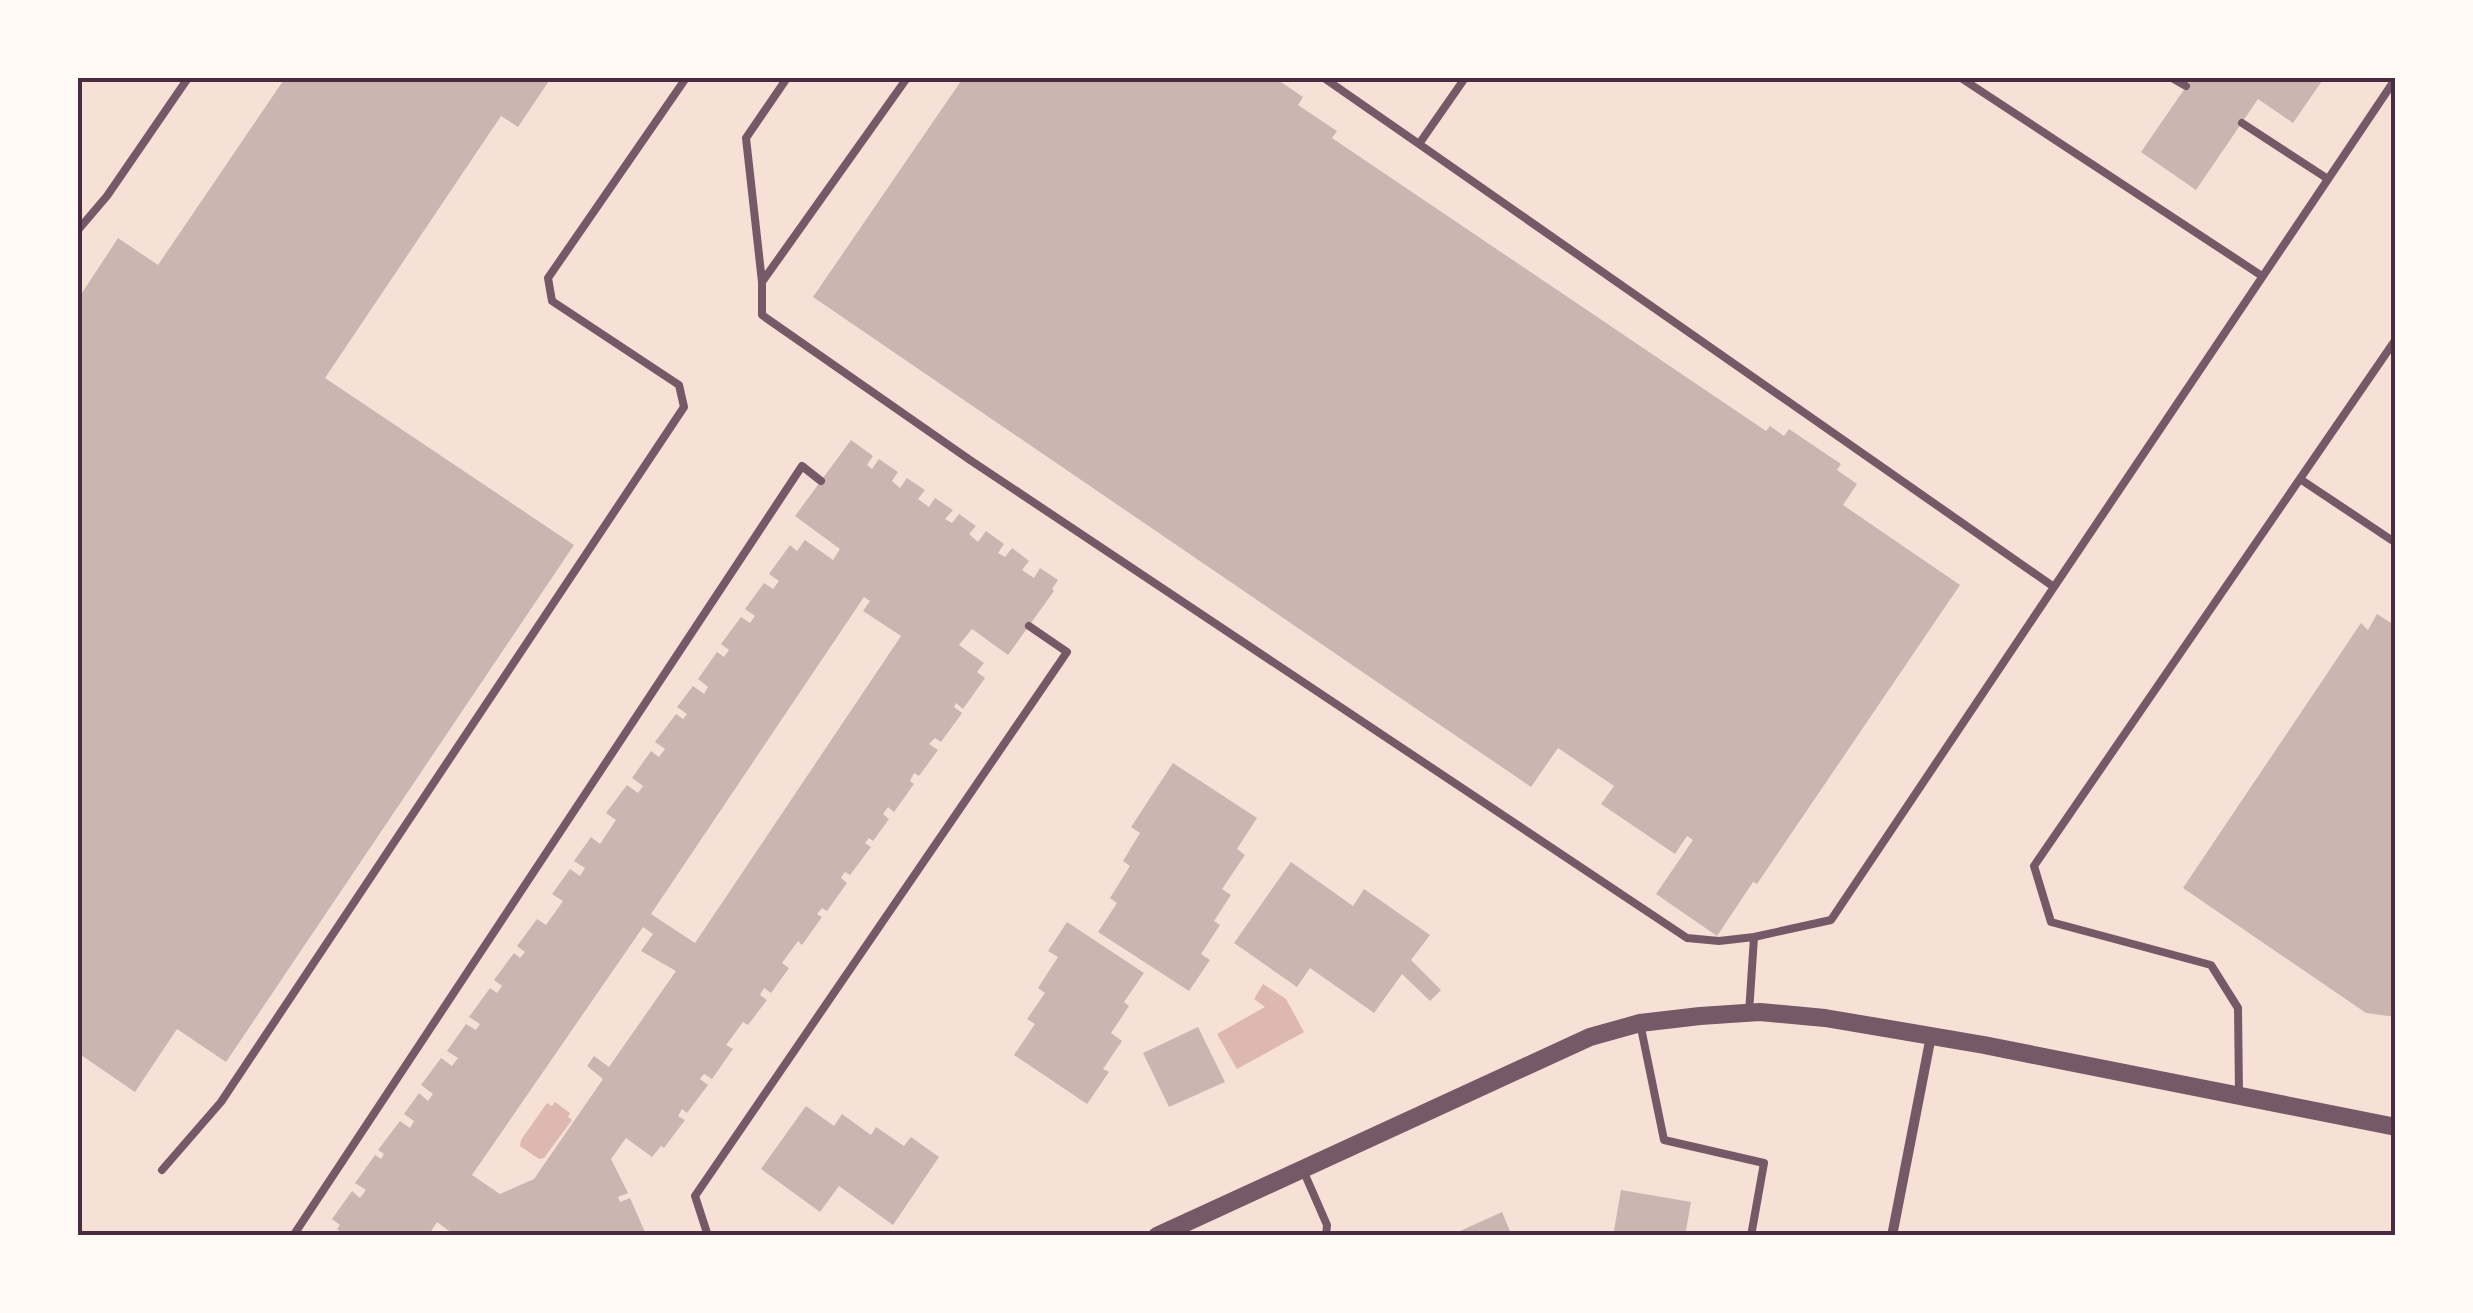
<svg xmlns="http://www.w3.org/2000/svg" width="2473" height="1313" viewBox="0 0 2473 1313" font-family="'Golos Text',sans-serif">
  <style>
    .water { fill: #dcb8b0 }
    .building { fill: #ccb4b1; fill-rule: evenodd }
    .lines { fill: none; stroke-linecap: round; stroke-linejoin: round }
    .service { stroke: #755966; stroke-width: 8 }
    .minor { stroke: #755966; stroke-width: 10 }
    .tertiary { stroke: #755966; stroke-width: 18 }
    .neatline { fill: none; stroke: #4a2c40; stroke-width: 4 }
  </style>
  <rect width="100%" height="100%" fill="#f7e1d7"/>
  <!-- water -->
  <path class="water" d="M1263 984 1286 999 1304 1032 1237 1069 1217 1034 1265 1007 1254 999Z
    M555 1102 570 1113 568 1117 572 1120 544 1158 539 1159 520 1146 521 1140 547 1103 552 1106Z"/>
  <!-- building -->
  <path class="building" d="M285 78H551L518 127 501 116 325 378 574 545 226 1062 177 1029 135 1092 78 1053V299L118 238 158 265Z
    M963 78H1275L1303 97 1298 105 1337 131 1332 138 1766 431 1770 426 1784 436 1789 429 1841 464 1837 470 1857 484 1843 505 1960 585 1757 884 1753 882 1717 936 1656 894 1693 840 1687 836 1675 854 1601 804 1614 786 1558 748 1531 787 813 297Z
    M2192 78H2324L2293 123 2258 99 2196 190 2141 152Z
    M851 440 873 456 867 465 872 469 879 459 898 472 892 481 900 488 907 478 925 490 918 499 929 507 935 498 953 510 945 519 952 523 959 514 976 526 969 534 978 542 986 531 1004 544 998 553 1005 557 1012 548 1029 561 1022 570 1034 578 1040 568 1058 580 1052 589 1054 591 1008 655 972 629 959 645 984 663 977 672 985 678 963 709 956 703 954 707 962 713 941 742 935 738 929 744 938 750 919 776 914 773 910 781 914 784 894 812 888 807 883 814 889 819 873 841 869 838 865 843 871 847 850 875 845 872 841 878 847 883 827 911 822 908 817 914 822 917 802 945 798 941 782 963 789 968 771 993 764 988 760 995 767 1000 748 1025 743 1022 726 1045 733 1049 712 1079 704 1074 700 1079 708 1085 687 1113 682 1109 678 1116 685 1120 664 1148 661 1146 652 1157 626 1138 611 1159 628 1193 618 1197 620 1202 630 1198 645 1232 638 1236H456L437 1222 428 1236H346L337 1229 340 1225 332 1219 352 1191 360 1198 366 1190 355 1183 375 1155 381 1159 384 1154 378 1150 400 1121 410 1128 414 1121 404 1114 419 1093 428 1101 433 1094 421 1085 441 1058 452 1066 458 1058 447 1051 466 1024 476 1030 480 1024 469 1017 490 988 497 993 502 986 494 980 514 953 520 958 525 952 517 946 537 919 546 925 563 901 552 894 570 869 580 876 585 868 574 861 591 837 600 844 616 820 606 813 627 785 638 793 643 786 632 778 651 751 659 757 665 749 655 742 676 714 683 719 687 714 677 707 693 686 704 694 708 687 698 679 717 652 724 657 729 650 721 644 741 617 750 623 755 616 745 609 764 583 773 589 779 581 769 574 790 545 797 551 805 540 833 560 840 549 795 516ZM864 597 870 601 863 611 901 636 695 943 651 914ZM643 927 653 934 641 951 676 971 609 1067 594 1056 587 1066 603 1079 534 1179 500 1194 472 1175Z
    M2377 614 2396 626V1017L2366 1013 2183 888 2361 623 2368 630Z
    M1173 763 1257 818 1237 849 1245 855 1222 889 1231 895 1214 921 1220 925 1201 954 1210 960 1189 991 1098 932 1117 903 1110 898 1130 866 1123 861 1140 833 1131 827Z
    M1291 862 1353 906 1364 889 1430 935 1411 960 1441 990 1430 1001 1402 974 1374 1013 1310 968 1297 987 1234 943Z
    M1067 922 1144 973 1124 1002 1129 1006 1111 1033 1122 1041 1103 1069 1109 1072 1087 1104 1014 1055 1035 1024 1027 1019 1045 993 1038 988 1058 957 1048 951Z
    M1198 1027 1225 1082 1169 1107 1143 1053Z
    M806 1106 834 1126 842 1114 871 1135 876 1127 904 1146 911 1137 939 1157 893 1225 839 1186 820 1212 761 1169Z
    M1621 1190 1691 1202 1685 1236H1613Z
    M1502 1212 1512 1236H1449Z"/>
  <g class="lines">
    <!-- service -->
    <path class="service" d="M907 78 762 282V315L970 460 1687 938 1719 941 1754 937
      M1324 78 1419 144
      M1465 78 1419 144 2054 587 1831 920 1754 937 1749 1013
      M1961 78 2262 276
      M2172 78 2186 86
      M2242 123 2328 179
      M78 230 107 196 188 78
      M762 282 746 138 787 78
      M2300 479 2396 543
      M2054 587 2396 78
      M1640 1023 1664 1140 1764 1163 1751 1236
      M2239 1094 2238 1008 2211 965 2051 922 2034 866 2396 339
      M162 1170 221 1102 684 407 679 385 552 301 548 278 686 78
      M1303 1170 1327 1225 1326 1236
      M293 1236 802 466 821 481
      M708 1236 695 1196 1067 652 1029 626"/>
    <!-- minor -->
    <path class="minor" d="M1892 1236 1931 1036"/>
    <!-- tertiary -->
    <path class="tertiary" d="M1157 1236 1590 1037 1640 1023 1700 1016 1760 1012 1825 1018 1984 1045 2396 1127"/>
  </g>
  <!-- border -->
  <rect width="2473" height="1313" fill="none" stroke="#fffaf5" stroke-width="160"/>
  <rect x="80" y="80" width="2313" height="1153" class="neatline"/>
</svg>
